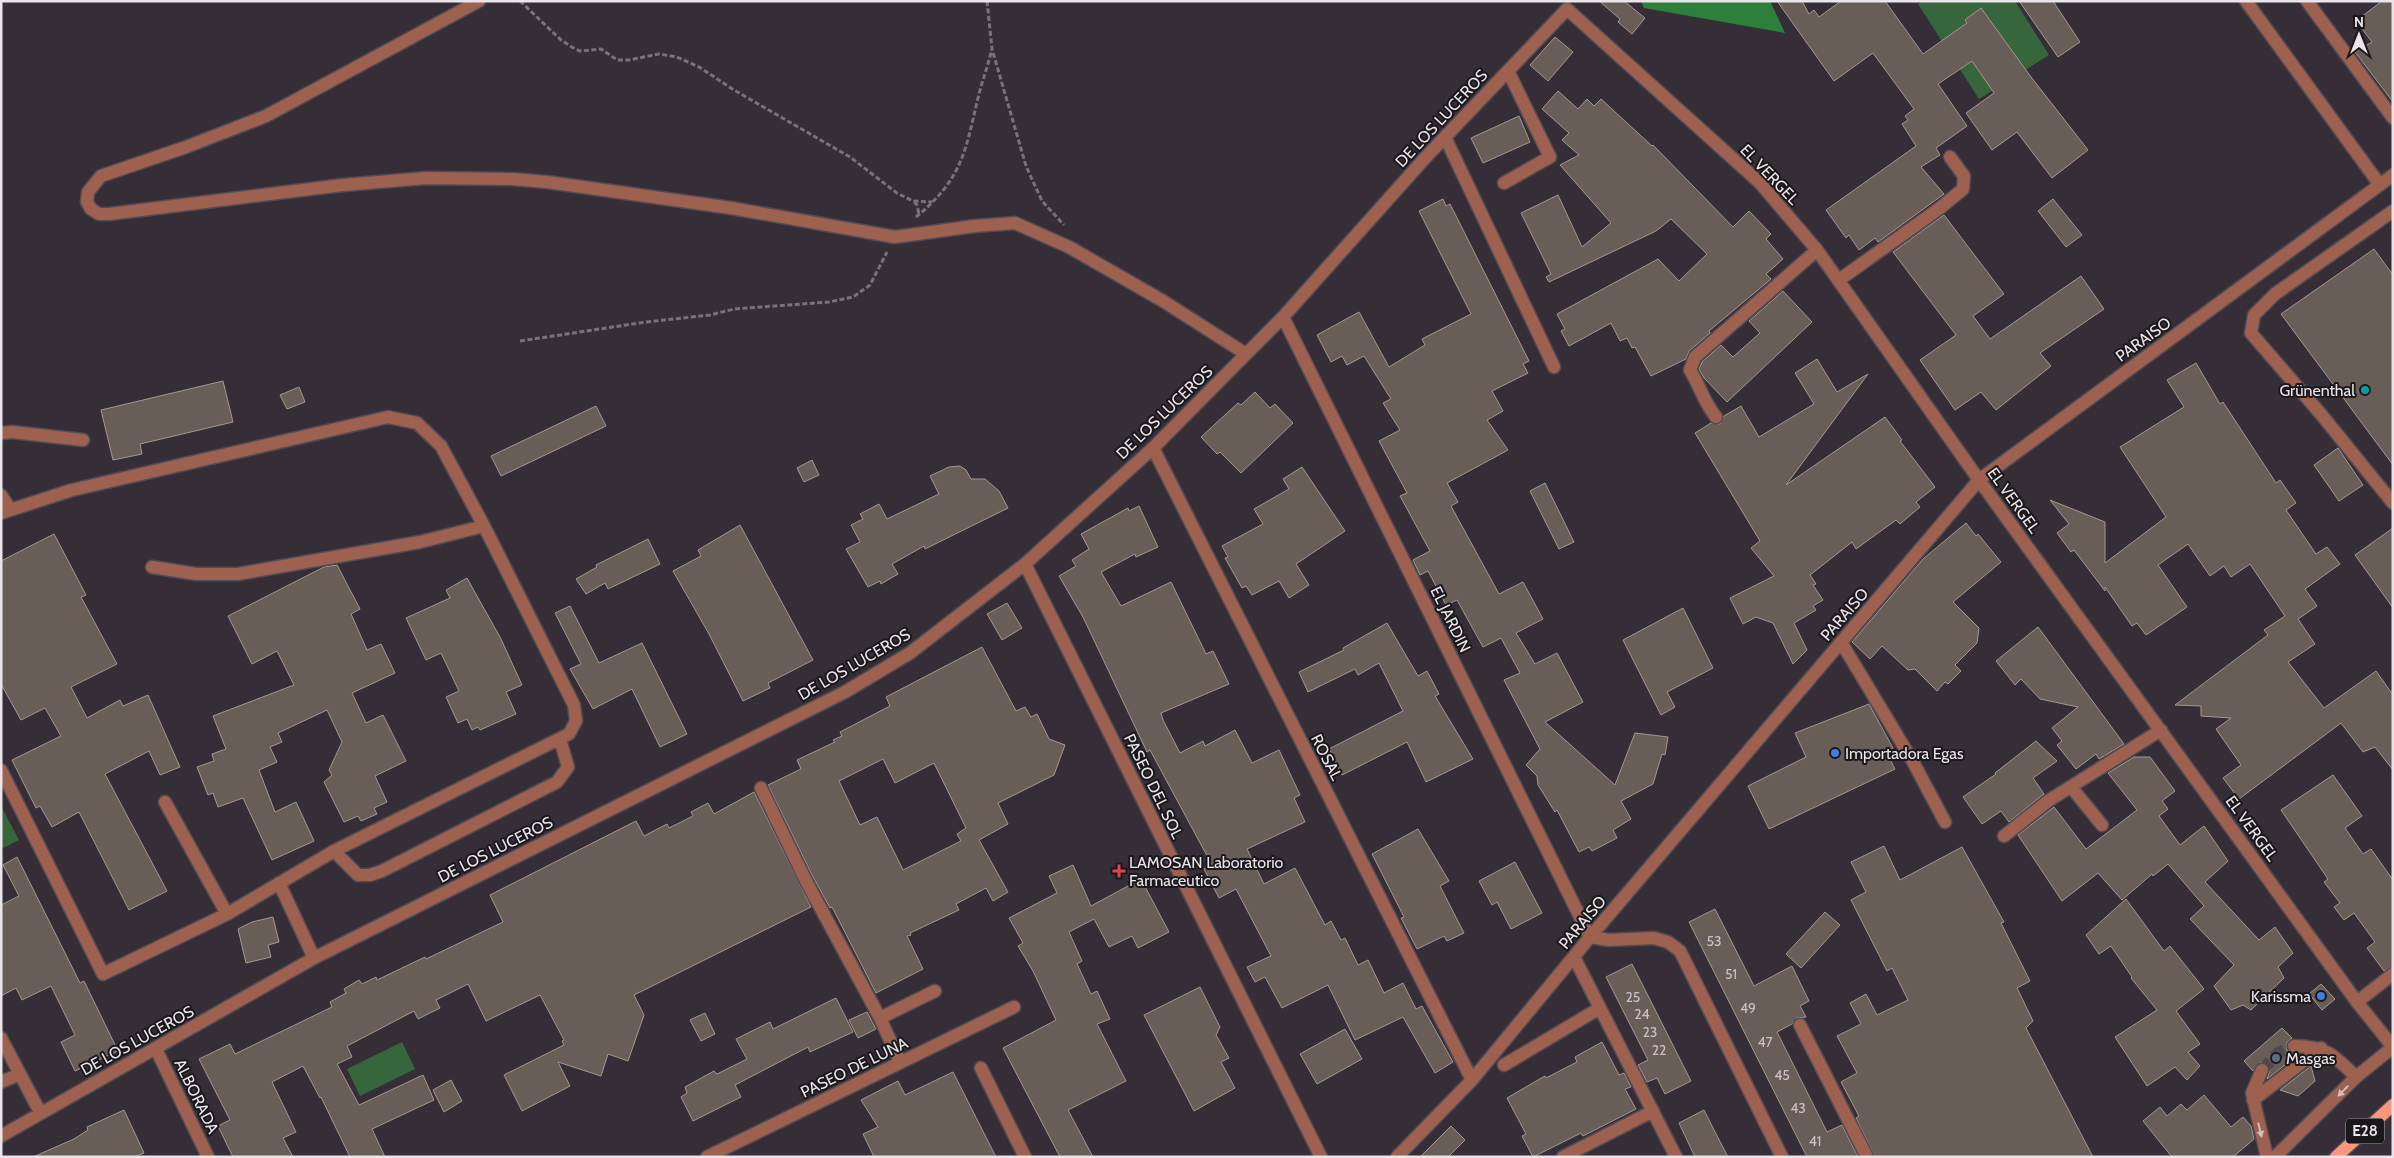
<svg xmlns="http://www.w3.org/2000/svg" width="2394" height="1158" viewBox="0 0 2394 1158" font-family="Cabin,sans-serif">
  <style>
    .green { fill: #37663d }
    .forest { fill: #2d7f3c }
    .building { fill: #695e57; stroke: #a49991; fill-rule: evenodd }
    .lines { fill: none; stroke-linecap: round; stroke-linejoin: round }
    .minor-tunnel { stroke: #504952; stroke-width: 12; stroke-dasharray: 12 6; stroke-linecap: butt }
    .minor-casing { stroke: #524b54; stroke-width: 15 }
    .major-casing { stroke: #524b54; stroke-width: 15 }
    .path { stroke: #78727a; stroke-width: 3; stroke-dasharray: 5 2.5; stroke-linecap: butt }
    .minor { stroke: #9e6150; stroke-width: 12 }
    .major { stroke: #fb967a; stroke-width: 12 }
    .oneway { fill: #d2bdbc }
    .culture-dot { fill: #0f9aa8; stroke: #1a181b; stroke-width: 2 }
    .shop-dot { fill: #3f7fe0; stroke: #1a181b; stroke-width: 2 }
    .health-dot { fill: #e0444e; stroke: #1a181b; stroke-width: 2 }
    .service-dot { fill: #5c6f8a; stroke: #1a181b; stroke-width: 2 }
    .labels { text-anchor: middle; stroke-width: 4; stroke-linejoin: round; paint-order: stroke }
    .number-label { font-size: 14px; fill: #c9c3c5 }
    .shield { fill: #1a181b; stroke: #aba8ac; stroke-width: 1 }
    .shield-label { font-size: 15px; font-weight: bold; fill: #e9e5ea }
    .street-label { font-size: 16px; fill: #e9e5ea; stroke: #1a181b }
    .poi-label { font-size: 16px; fill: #e9e5ea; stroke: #1a181b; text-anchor: start }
  </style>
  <rect width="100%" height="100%" fill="#352e37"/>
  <!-- green -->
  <path class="green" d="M1923 1H2015L2049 55 1979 99 1918 4Z
    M1 806 19 840 1 849Z
    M402 1042 415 1069 360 1096 347 1069Z"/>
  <!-- forest -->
  <path class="forest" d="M1641 1H1770L1785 33 1644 8Z"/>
  <!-- building -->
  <path class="building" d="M1599 1H1624L1645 18 1632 34 1618 22 1620 19Z
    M1777 1H1802L1809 14 1814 10 1819 17 1841 1H1885L1923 54 1967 23 1965 20 1981 8 2031 77 2088 150 2052 178 2017 132 1992 150 1966 113 1994 93 1972 61 1938 84 1967 126 1936 148 1940 155 1921 167 1944 194 1878 242 1875 238 1859 250 1849 235 1846 238 1826 210 1916 146 1902 124 1908 120 1905 116 1914 109 1873 53 1834 81Z
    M2019 1H2053L2080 42 2058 57Z
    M2382 1H2393V102L2355 52 2372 42 2356 21Z
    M1555 37 1573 52 1548 81 1530 65Z
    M1558 91 1578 109 1587 99 1594 106 1601 99 1652 146 1653 145 1733 227 1749 211 1771 234 1766 239 1783 259 1766 274 1771 279 1709 331 1710 333 1689 351 1686 359 1651 376 1635 347 1632 348 1627 338 1620 341 1611 323 1569 346 1561 331 1565 329 1557 314 1658 259 1679 281 1707 254 1671 219 1656 231 1549 282 1546 277 1551 274 1521 213 1558 195 1582 247 1611 223 1560 165 1579 155 1562 140 1569 133 1542 109Z
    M1519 116 1530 142 1483 163 1471 138Z
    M1443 199 1446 206 1450 204 1529 361 1523 364 1528 373 1492 391 1503 411 1487 420 1508 450 1447 483 1458 502 1451 506 1499 594 1523 582 1543 619 1516 633 1535 664 1557 653 1583 702 1545 722 1615 785 1635 733 1668 737 1665 755 1662 754 1653 784 1621 801 1631 819 1613 830 1617 838 1592 851 1589 847 1579 852 1557 810 1555 812 1538 785 1537 776 1526 765 1540 749 1504 680 1520 673 1501 638 1483 647 1457 600 1446 605 1428 571 1420 575 1413 560 1430 551 1400 496 1407 493 1379 441 1400 430 1383 403 1391 399 1364 356 1347 365 1342 356 1331 362 1317 335 1359 312 1389 367 1425 345 1422 339 1471 314 1419 211Z
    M2053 199 2082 235 2066 247 2038 211Z
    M1944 215 2004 294 1973 316 1990 339 2081 276 2104 309 2040 353 2051 366 1996 410 1981 392 1955 410 1920 360 1956 335 1893 252Z
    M2374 249 2393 275V465L2281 314Z
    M1783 291 1812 322 1727 402 1704 378 1699 369 1702 362 1721 345 1733 357 1760 333 1749 321Z
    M1817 359 1837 392 1868 374 1786 485 1885 417 1902 440 1900 441 1935 487 1916 502 1920 507 1900 524 1896 520 1856 549 1852 542 1810 575 1816 584 1813 585 1823 600 1813 606 1816 610 1794 623 1807 650 1793 664 1773 623 1756 617 1743 624 1730 598 1774 576 1751 548 1760 541 1695 433 1711 423 1720 424 1724 416 1741 406 1759 437 1814 404 1795 373Z
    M2196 363 2220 404 2223 402 2276 483 2280 480 2296 503 2286 510 2316 554 2327 547 2340 564 2305 589 2317 606 2298 619 2315 644 2288 662 2324 708 2376 671 2393 695V770L2375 747 2363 752 2341 723 2239 799 2223 778 2241 765 2216 729 2231 718 2201 716V706L2175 705 2268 635 2264 630 2285 616 2250 564 2231 577 2224 566 2210 576 2188 544 2158 565 2187 607 2146 635 2137 623 2132 626 2105 587V591L2074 550 2071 552 2057 533 2069 524 2050 500 2105 522V563L2166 517 2120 447 2184 407 2167 380Z
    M223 381 233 422 140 444 142 454 113 460 101 410Z
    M299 387 305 402 287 409 280 395Z
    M1255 392 1270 408 1275 404 1293 423 1241 473 1220 452 1217 454 1201 437 1238 403 1241 405Z
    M596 406 606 426 501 476 491 456Z
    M2338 448 2363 485 2339 501 2314 465Z
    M812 460 819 475 804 482 797 468Z
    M960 466 966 470 971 479H985L999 491 1008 508 925 549 924 546 892 564 898 574 881 584 880 581 868 587 846 549 860 542 851 525 863 519 860 514 879 504 887 519 939 494 930 476 949 467Z
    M1302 467 1345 531 1296 564 1309 585 1289 598 1279 581 1252 595 1246 586 1242 588 1225 558 1228 557 1222 546 1263 524 1254 509 1289 489 1283 479Z
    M1545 483 1574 542 1559 549 1530 491Z
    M1139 506 1158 547 1136 557 1135 554 1101 572 1121 606 1171 582 1206 654 1213 651 1229 684 1161 713 1163 720 1180 753 1203 741 1205 746 1235 730 1252 763 1279 750 1300 795 1294 798 1305 822 1247 849 1264 884 1295 868 1325 925 1331 921 1341 940 1345 938 1358 965 1368 960 1384 993 1403 983 1416 1009 1422 1006 1453 1062 1435 1073 1403 1017 1355 1040 1328 985 1282 1008 1265 977 1255 982 1247 967 1271 956 1236 889 1219 898 1204 869 1212 865 1150 750 1147 752 1083 617 1059 576 1076 566 1072 560 1089 549 1081 534 1128 508 1129 511Z
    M1966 523 1976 536 1978 534 2001 562 1953 602 1979 628 1977 643 1955 665 1961 671 1948 684 1945 682 1937 691 1915 669 1908 670 1882 646 1870 659 1852 642 1923 559Z
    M740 525 813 660 768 683 770 688 743 701 709 634 673 571 701 556 698 550Z
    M2393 528V608L2355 555Z
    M54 534 86 595 81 597 117 664 71 687 87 718 120 700 123 706 148 695 180 767 160 775 149 751 105 774 167 891 129 910 79 812 52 827 40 806 36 808 12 760 61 736 45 708 21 720 1 684V561Z
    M648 539 660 564 608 589 605 583 586 594 576 579 597 567 596 565Z
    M337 565 360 609 351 614 367 650 381 644 395 673 352 693 366 723 383 715 406 761 375 776 387 802 374 808 377 814 361 821 358 816 344 822 324 782 332 775 329 770 342 742 327 710 278 733 282 742 270 747 277 762 259 770 275 812 296 802 314 841 272 860 243 798 218 807 213 793 208 795 197 767 214 761 212 754 226 749 213 716 294 685 277 651 252 664 228 616 324 567Z
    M467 578 501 639 522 685 506 692 516 714 480 730 478 727 472 730 467 719 458 723 446 697 459 691 441 653 426 660 406 618 450 598 446 590Z
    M1007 603 1022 628 1002 640 987 614Z
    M570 606 599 663 642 643 687 734 660 747 632 689 593 709 570 669 581 664 555 613Z
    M1683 608 1713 668 1667 692 1675 707 1661 715 1623 640Z
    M1387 623 1418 676 1427 671 1439 694 1435 696 1473 759 1426 782 1407 742 1342 775 1329 749 1403 711 1379 663 1358 675 1355 669 1308 692 1299 672 1344 650 1343 648Z
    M2038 627 2124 744 2099 759 2096 754 2076 769 2057 745 2062 741 2052 728 2078 707 2040 699 2021 679 2015 685 1996 661Z
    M982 647 1016 711 1025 707 1031 717 1037 714 1049 739 1065 745 1054 775 998 803 1008 824 979 840 1008 892 993 901 986 888 956 904 959 910 910 933 911 935 907 936 923 969 876 993 832 907 830 908 813 877 768 785 801 769 797 760 835 742 833 740 842 736 840 732 890 706 886 697ZM883 759 895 783 934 763 966 828 957 834 961 841 903 870 877 817 860 825 839 781Z
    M1869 704 1893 748 1886 752 1895 769 1769 829 1748 786 1806 757 1795 733Z
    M2036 741 2057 761 2033 778 2044 794 2009 822 2001 811 1982 824 1963 797 1996 774 1995 773Z
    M2134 757H2150L2175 791 2162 801 2168 809 2159 816 2180 845 2204 826 2228 861 2205 882 2259 940 2275 927 2293 953 2278 967 2284 978 2251 1010 2243 1005 2231 1010 2214 986 2234 965 2190 919 2204 906 2168 864 2153 876 2152 874 2122 900 2098 873 2062 901 2018 835 2054 807 2086 849 2137 810 2108 773Z
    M2333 775 2362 816 2345 828 2363 854 2371 849 2393 880V966L2384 971 2367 948 2375 942 2354 913 2344 920 2334 907 2340 903 2324 882 2328 879 2281 810Z
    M754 792 811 907 634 995 644 1015 628 1061 608 1054 601 1076 558 1062 570 1086 522 1111 504 1075 564 1045 562 1041 564 1040 540 995 486 1021 468 984 436 1000 440 1008 418 1019 414 1011 347 1046 352 1057 337 1064 359 1105 423 1075 434 1100 372 1129 385 1157H350L321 1097 320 1098 303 1066 272 1082 296 1132 283 1138 293 1157H233L218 1126 230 1120 199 1059 230 1044 235 1054 332 1007 330 1002 346 993 344 989 359 980 362 984 376 977 377 980 425 957 426 959 503 922 490 895 636 821 644 836 667 824 669 828 693 816 691 812 708 803 714 814Z
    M1418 829 1449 881 1440 886 1464 933 1447 941 1444 936 1417 949 1401 918 1404 917 1372 854Z
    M1884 846 1900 880 1962 847 2004 922 2001 923 2030 981 2017 988 2033 1021 2026 1028 2093 1157H1875L1856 1118 1859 1116 1841 1082 1857 1073 1837 1036 1861 1024 1850 1003 1866 994 1877 1015 1908 1000 1892 968 1887 971 1851 900 1866 892 1851 862Z
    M17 857 80 983 84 981 118 1051 75 1071 61 1042 75 1035 51 986 22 1000 16 988 1 996V905L19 896 3 865Z
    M1515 862 1542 913 1511 929 1497 902 1492 905 1479 881Z
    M1073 865 1091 906 1141 879 1169 932 1138 948 1132 936 1109 947 1094 919 1069 932 1082 961 1077 964 1091 994 1097 991 1110 1019 1097 1024 1126 1081 1068 1110 1093 1157H1060L1003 1048 1056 1020 1033 971 1018 946 1023 943 1009 918 1057 893 1049 876Z
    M2126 899 2164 951 2170 946 2204 989 2176 1011 2200 1044 2188 1052 2200 1066 2187 1080 2175 1067 2147 1086 2115 1037 2157 1010 2131 978 2132 977 2111 946 2099 954 2086 935Z
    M1715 909 1754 986 1792 966 1809 1001 1800 1006 1806 1017 1797 1018 1792 1024 1777 1032 1827 1132 1842 1125 1858 1157H1807L1689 922Z
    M1825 912 1840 925 1801 968 1786 954Z
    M273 917 279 942 268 945 271 957 246 963 238 929 252 922Z
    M1632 964 1691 1081 1665 1094 1657 1078 1647 1082 1638 1065 1648 1060 1606 977Z
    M2321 984 2335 999 2322 1010 2309 994Z
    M1200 987 1220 1027 1216 1035 1229 1058 1221 1062 1235 1088 1194 1111 1144 1015Z
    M836 998 853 1032 810 1052 808 1047 735 1085 741 1097 693 1121 681 1097 687 1093 685 1087 714 1071 717 1074 747 1059 736 1039 770 1022 773 1029Z
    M867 1012 876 1029 858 1038 849 1020Z
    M705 1013 715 1034 701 1041 690 1020Z
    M2282 1028 2292 1038 2287 1042V1050L2290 1053 2299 1054 2267 1079 2270 1070 2268 1065 2261 1062 2253 1071 2244 1061Z
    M1345 1029 1362 1059 1317 1084 1300 1054Z
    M1602 1042 1619 1075 1624 1073 1631 1087 1625 1089 1636 1109 1583 1136 1581 1133 1533 1157 1522 1136 1526 1134 1507 1098 1545 1076 1546 1078 1577 1062 1575 1057Z
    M2311 1066 2315 1081 2298 1096 2280 1090Z
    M953 1072 996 1157H874L863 1134 878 1127 861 1100 898 1081 905 1095Z
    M451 1080 462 1101 444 1112 433 1090Z
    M2204 1095 2231 1127 2243 1117 2251 1126 2254 1139 2233 1157H2172L2143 1121 2160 1107 2167 1116 2181 1104 2187 1110Z
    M124 1110 144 1153 134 1157H33L74 1139 88 1130 87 1127Z
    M1704 1110 1714 1130 1728 1157H1695L1679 1123Z
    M1451 1126 1465 1140 1448 1157H1420Z"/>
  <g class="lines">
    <!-- minor-tunnel -->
    <path class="minor-tunnel" d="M2262 1070 2278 1053 2294 1046"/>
    <!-- minor casing -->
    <g class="minor-casing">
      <path id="minor" d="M479 1 266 116 186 147 101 176 88 192 87 202 91 209 99 214H109L343 185 426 178 512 179 547 182 731 208 895 237 975 226 1015 223 1069 247 1163 301 1246 354
        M2246 1 2380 185
        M2307 1 2393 118
        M1445 137 1554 367
        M1504 183 1550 157 1508 71
        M2393 211 2275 294 2254 315 2251 333 2320 413 2393 503
        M1839 280 1940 208 1963 189 1964 176 1950 157
        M1283 317 1590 937 1609 940 1654 938 1668 942 1680 951 1782 1157
        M1716 417C1702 399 1701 388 1690 370L1695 357 1817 250
        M1 433 12 432 83 440
        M1153 448 1472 1080
        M1 495 10 509
        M1 513 72 490 388 417 417 423 441 446 484 526 574 705 576 721 569 734 334 851 227 914 103 974 1 770
        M1025 564 1321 1157
        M152 567 196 574H238L420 542 484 526
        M1841 642 1912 760 1945 822
        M2071 787 2102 825
        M761 788 806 881 880 1018
        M165 802 227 914
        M2004 836 2048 801 2161 730
        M334 851 358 875H370L382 871 557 782 568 767 560 739
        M279 883 314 958
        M1574 957 1676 1157
        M2357 1002 2393 974
        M1800 1025 1867 1157
        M1 1038 40 1112
        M2294 1046C2326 1046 2334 1055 2356 1077
        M156 1049 208 1157
        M900 1062 880 1018 935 991
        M1504 1065 1600 1008
        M981 1068 1025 1157
        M2262 1070 2252 1093 2267 1157
        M1 1082 20 1074
        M2253 1100 2321 1048
        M1 1136 314 958 845 692 910 653 1025 564 1153 448 1283 317 1425 158 1567 9 1760 183 1817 250 1979 480 2357 1002 2393 1047
        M707 1157 1014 1007
        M1397 1157 1472 1080 1590 937 1979 480 2393 175
        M1563 1157 1653 1111
        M2275 1157 2356 1077 2393 1047"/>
    </g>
    <!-- major casing -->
    <g class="major-casing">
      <path id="major" d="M2336 1157 2393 1105"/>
    </g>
    <!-- path -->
    <path class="path" d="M520 1 561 40 575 49 580 51 601 49 617 60H629L659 54 677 57 699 67 734 90 850 157 897 193 913 201 932 202
      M987 1 992 49 1026 166 1042 201 1064 225
      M914 202 917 205 919 214
      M916 217C962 179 965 153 978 98 982 81 988 66 992 49
      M520 341 646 322 710 315 734 309 829 302 853 297 870 285 887 252"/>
    <!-- minor -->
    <use href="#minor" class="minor"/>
    <!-- major -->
    <use href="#major" class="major"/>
  </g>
  <!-- one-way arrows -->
  <defs><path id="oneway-solid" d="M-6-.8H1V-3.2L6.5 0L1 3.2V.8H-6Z" transform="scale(1.25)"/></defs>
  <g class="oneway">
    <use href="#oneway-solid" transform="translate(2343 1091) rotate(134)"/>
    <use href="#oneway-solid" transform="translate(2260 1130) rotate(76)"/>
  </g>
  <!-- markers -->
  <circle class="culture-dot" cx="2365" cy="390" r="5"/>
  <g class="shop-dot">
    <circle cx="1835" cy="753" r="5"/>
    <circle cx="2321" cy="996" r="5"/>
  </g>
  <path class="health-dot" d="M1116.5 863.5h5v5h5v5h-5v5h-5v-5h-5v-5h5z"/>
  <circle class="service-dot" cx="2276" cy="1058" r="5"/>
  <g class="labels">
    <!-- number labels -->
    <g class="number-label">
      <text x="1714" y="946">53</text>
      <text x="1731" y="979">51</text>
      <text x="1633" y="1002">25</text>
      <text x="1748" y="1013">49</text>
      <text x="1642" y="1019">24</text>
      <text x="1650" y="1037">23</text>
      <text x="1765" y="1047">47</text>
      <text x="1659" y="1055">22</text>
      <text x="1782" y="1080">45</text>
      <text x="1798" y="1113">43</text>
      <text x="1815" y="1146">41</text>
    </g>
    <!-- shield labels -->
    <rect class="shield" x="2346" y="1118.5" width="38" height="25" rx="4"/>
    <g class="shield-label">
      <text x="2365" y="1136">E28</text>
    </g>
    <!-- street labels -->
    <g class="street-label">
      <text transform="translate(1441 118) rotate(-47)" y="6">DE LOS LUCEROS</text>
      <text transform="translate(1770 174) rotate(46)" y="6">EL VERGEL</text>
      <text transform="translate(2143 339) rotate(-36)" y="6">PARAISO</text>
      <text transform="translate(1164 412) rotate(-44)" y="6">DE LOS LUCEROS</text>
      <text transform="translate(2014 500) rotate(54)" y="6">EL VERGEL</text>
      <text transform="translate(1844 614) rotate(-49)" y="6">PARAISO</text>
      <text transform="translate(1451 619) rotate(64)" y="6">EL JARDIN</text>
      <text transform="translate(854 664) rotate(-30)" y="6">DE LOS LUCEROS</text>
      <text transform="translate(1327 757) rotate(63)" y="6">ROSAL</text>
      <text transform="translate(1154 786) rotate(64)" y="6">PASEO DEL SOL</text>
      <text transform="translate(2252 828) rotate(54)" y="6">EL VERGEL</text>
      <text transform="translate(495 849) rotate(-27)" y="6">DE LOS LUCEROS</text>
      <text transform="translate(1582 922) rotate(-50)" y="6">PARAISO</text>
      <text transform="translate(137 1040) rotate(-29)" y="6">DE LOS LUCEROS</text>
      <text transform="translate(854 1067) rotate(-26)" y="6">PASEO DE LUNA</text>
      <text transform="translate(197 1096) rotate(64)" y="6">ALBORADA</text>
    </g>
    <!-- poi labels -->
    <g class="poi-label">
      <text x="2355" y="396" text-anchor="end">Grünenthal</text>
      <text x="1845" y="759">Importadora Egas</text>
      <text x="1129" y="868">LAMOSAN Laboratorio<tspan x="1129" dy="18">Farmaceutico</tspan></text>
      <text x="2311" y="1002" text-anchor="end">Karissma</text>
      <text x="2286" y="1064">Masgas</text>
    </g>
  </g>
  <!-- border -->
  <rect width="2394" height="1158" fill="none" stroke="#e9e5ea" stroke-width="5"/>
  <!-- north arrow -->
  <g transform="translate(2359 35)" stroke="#1a181b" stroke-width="4" paint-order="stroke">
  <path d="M0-4L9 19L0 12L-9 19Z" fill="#e9e5ea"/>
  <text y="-8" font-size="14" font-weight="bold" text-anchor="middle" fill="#e9e5ea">N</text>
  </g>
</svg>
